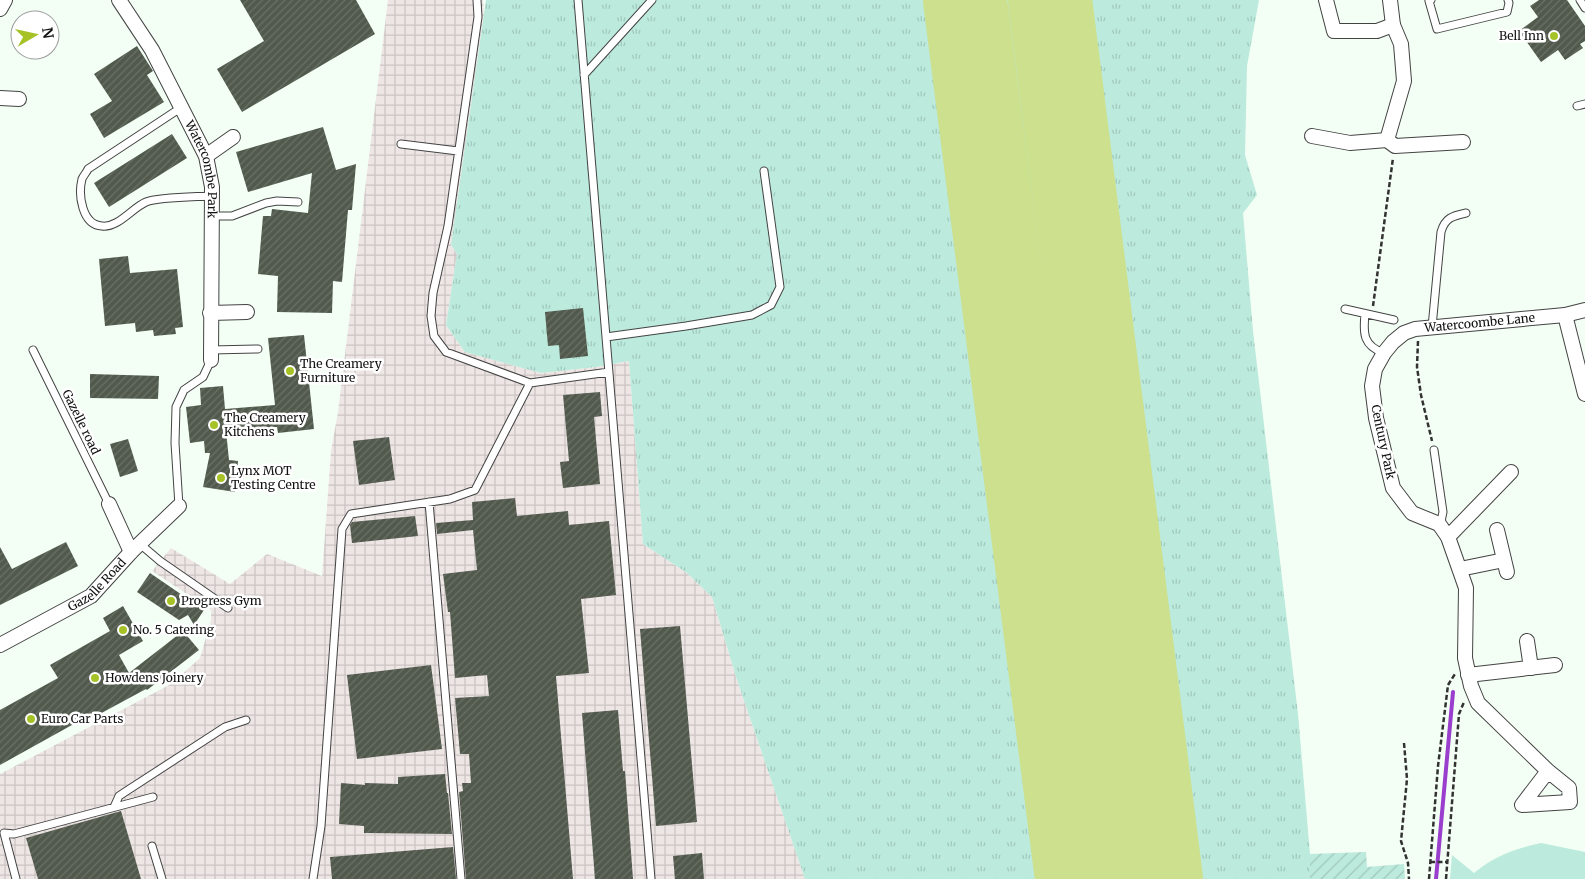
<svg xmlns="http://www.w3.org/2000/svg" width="1585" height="879" viewBox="0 0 1585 879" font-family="Merriweather,serif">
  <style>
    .industrial { fill: url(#industrial-grid) }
    .grass { fill: url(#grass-tufts) }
    .park { fill: #bceadd }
    .garden { fill: url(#garden-furrows) }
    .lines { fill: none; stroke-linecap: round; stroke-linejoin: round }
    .stream { stroke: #9a3ece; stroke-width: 4 }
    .runway { stroke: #cce08e; stroke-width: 84 }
    .building { fill: url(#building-hatch) }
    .service-casing { stroke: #434343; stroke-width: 9 }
    .minor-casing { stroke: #434343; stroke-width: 16 }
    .path { stroke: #323232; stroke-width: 2.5; stroke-dasharray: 5 2.5; stroke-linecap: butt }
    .service { stroke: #fff; stroke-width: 7 }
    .minor { stroke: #fff; stroke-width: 14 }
    .poi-dot { fill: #a5c227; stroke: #fff; stroke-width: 2 }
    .labels { text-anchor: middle; stroke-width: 5; stroke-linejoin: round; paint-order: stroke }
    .poi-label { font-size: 12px; fill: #101010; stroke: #fff; text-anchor: start }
    .street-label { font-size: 12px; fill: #101010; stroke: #fff }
  </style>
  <defs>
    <pattern id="industrial-grid" width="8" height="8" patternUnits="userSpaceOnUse" patternTransform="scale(1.25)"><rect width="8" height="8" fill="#eee6e5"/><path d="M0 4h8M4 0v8" fill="none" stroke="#cbc4c3"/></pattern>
    <pattern id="grass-tufts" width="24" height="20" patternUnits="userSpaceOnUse" patternTransform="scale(1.25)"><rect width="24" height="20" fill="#bceadd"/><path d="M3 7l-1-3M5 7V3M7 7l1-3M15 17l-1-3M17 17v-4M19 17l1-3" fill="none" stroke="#a1c8bd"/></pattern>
    <pattern id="garden-furrows" width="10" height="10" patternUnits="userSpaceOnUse" patternTransform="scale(1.25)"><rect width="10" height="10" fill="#bceadd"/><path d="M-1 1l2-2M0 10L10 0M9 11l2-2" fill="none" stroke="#a1c8bd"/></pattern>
    <pattern id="building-hatch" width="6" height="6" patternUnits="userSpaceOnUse" patternTransform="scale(1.25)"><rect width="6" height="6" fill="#51594c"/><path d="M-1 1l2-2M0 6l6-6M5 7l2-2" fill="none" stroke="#6a7067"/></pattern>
  </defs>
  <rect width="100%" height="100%" fill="#f3fff4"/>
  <!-- industrial -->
  <path class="industrial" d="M388 0H483L484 14 451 245 457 254 446 325 465 352 541 373 596 367 629 361 643 544 687 573 712 597 737 680 805 879H0V774L171 684 200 658 211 620V610L152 571 171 548 230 584 267 554 322 576 331 451 338 412Z"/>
  <!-- grass -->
  <path class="grass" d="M486 0H1259L1247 66 1245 155 1257 195 1243 213 1253 331 1298 714 1310 854V879H805L737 680 712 597 687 573 643 544 629 361 596 367 541 373 465 352 446 325 457 254 451 245Z"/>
  <!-- park -->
  <path class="park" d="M1541 843 1585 852V879H1450L1452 855 1474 873C1496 855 1515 849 1541 843Z"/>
  <!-- garden -->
  <path class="garden" d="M1366 852 1367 867 1404 864 1405 879H1310V854Z"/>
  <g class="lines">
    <!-- stream -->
    <path class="stream" d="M1436 879 1453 692"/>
    <!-- runway -->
    <path class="runway" d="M965 0 1077 879
      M1050 0 1161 879"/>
  </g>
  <!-- building -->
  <path class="building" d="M240 0H356L375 34 242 112 217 69 264 41Z
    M1539 0H1567L1585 26V41L1580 44 1583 48 1565 60 1558 50 1541 62 1519 31 1538 17 1530 6Z
    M137 46 153 71 147 75 164 102 104 138 90 114 112 101 94 74Z
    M323 127 336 170 356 164 352 210H348L342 282 333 281 332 313 277 312 278 276 258 274 263 216H271L272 209 308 213 312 173 248 192 236 152Z
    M172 134 187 158 109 207 94 183Z
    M128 256 130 273 177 269 183 327 175 328 176 334 154 336 153 330 136 332 135 323 105 326 99 259Z
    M583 308 588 356 560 359 559 345 548 346 545 312Z
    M304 335 314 429 278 433 277 427 226 431 229 460 238 461 235 492 203 487 210 453H205L204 441 190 443 186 407 201 405 200 388 223 386 225 409 275 405 268 338Z
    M90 374 159 376 158 399 90 398Z
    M600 392 602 416 594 417 600 484 563 488 560 462 569 461 563 395Z
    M389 437 395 480 359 485 353 441Z
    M128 439 138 471 120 477 110 444Z
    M515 498 517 516 568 511 569 525 609 521 616 595 581 599 589 673 556 676 573 879H466L459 792 463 791 462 783H471L469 754H460L455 698 489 696 487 675 455 678 450 612H448L443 574 477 570 473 530 437 534 436 523 473 520 472 502Z
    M415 516 418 536 352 543 350 525 352 522Z
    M66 542 78 566 0 605V547L12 569Z
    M150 573 204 610 194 625 188 615 179 620 137 592Z
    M123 606 143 641 119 655 129 673 183 631 199 650 147 690 146 689 83 723 81 720 0 765V710L58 678 50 665 110 631 103 618Z
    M680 626 697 822 656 826 640 629Z
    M431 665 442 749 357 759 347 675Z
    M618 710 623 771H625L633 879H595L582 713Z
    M445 774 447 793H448L452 834 364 833V826L339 824 341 783 365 785V783L398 784V777Z
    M121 811 141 879H38L26 838Z
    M453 847 456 879H332L330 857Z
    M702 853 704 879H675L673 856Z"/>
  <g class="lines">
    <!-- service casing -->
    <g class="service-casing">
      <path id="service" d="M477 0 478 17 448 226 433 293 431 316 434 336 446 352 530 383 609 372
        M578 0 651 879
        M1431 0 1429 1 1437 29 1507 12 1509 3 1508 0
        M1580 0 1585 8
        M584 75 652 0
        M1577 106 1585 104
        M182 107 88 169C87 172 83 176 82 179 78 195 82 225 102 226 118 228 132 208 146 202 159 197 196 197 211 196
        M401 144 458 151
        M211 216H232L266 203 277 201 298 202
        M1345 309 1394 320
        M1365 314C1363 333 1363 346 1384 353
        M1432 327 1441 232C1445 218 1452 216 1466 213
        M606 337 686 326 752 315 771 305 780 287 764 171
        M33 350 109 504
        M211 350 258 349
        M1434 450 1443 512 1440 526
        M429 502 461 879
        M179 506 175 443 176 407 184 390 203 377 211 360
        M140 544 160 561 228 608
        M114 807 119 796 125 792 225 727 246 720
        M152 846 162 879
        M16 879 4 833 14 834 153 797
        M313 879 321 826 342 529 351 514 450 499 475 490 530 383"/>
    </g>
    <!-- minor casing -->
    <g class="minor-casing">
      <g id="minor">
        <path id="s1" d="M119 0 152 50 206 156 212 187 211 360"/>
        <path d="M1326 0 1334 31H1377L1393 25"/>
        <path d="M1390 0 1393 25 1401 44 1404 81 1387 140 1395 146 1463 142"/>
        <path d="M0 9 5 0"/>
        <path d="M0 98 19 99"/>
        <path d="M1312 136 1350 143 1387 140"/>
        <path d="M206 156 233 137"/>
        <path d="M210 313 247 312"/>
        <path d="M1565 315 1585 394"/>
        <path d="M109 504 131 552"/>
        <path d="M1497 530 1507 572"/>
        <path d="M1448 537 1511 472"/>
        <path d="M1460 569 1504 560"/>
        <path d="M1527 641 1531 668"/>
        <path id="s2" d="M0 645 91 596 131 552 179 506"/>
        <path d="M1468 675 1555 665"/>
        <path id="s3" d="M1548 771 1522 805 1570 802 1569 788 1548 771 1478 703 1471 686 1465 658 1466 588 1448 537 1439 524 1412 513 1393 488 1376 418 1372 386 1375 369 1384 353 1393 342 1404 333 1415 329 1565 315 1585 310"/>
      </g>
    </g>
    <!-- path -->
    <path class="path" d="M1373 306 1393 158
      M1418 341 1417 367 1421 395 1432 441
      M1404 743 1407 779 1401 841 1408 863 1409 879
      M1430 862H1447
      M1429 879 1438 766 1448 685 1455 674
      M1446 879 1459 714 1464 702"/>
    <!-- service -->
    <use href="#service" class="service"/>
    <!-- minor -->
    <use href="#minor" class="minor"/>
  </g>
  <!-- markers -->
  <g class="poi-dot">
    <circle cx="1554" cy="36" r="5"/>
    <circle cx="290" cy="371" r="5"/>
    <circle cx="214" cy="425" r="5"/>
    <circle cx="221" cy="478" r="5"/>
    <circle cx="171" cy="601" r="5"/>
    <circle cx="123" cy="630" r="5"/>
    <circle cx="95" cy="678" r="5"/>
    <circle cx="31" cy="719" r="5"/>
  </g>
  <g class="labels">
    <!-- poi labels -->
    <g class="poi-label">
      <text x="1544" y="40" text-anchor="end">Bell Inn</text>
      <text x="300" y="368">The Creamery<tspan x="300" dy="14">Furniture</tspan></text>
      <text x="224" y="422">The Creamery<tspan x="224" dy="14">Kitchens</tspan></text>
      <text x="231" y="475">Lynx MOT<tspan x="231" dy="14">Testing Centre</tspan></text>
      <text x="181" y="605">Progress Gym</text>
      <text x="133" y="634">No. 5 Catering</text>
      <text x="105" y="682">Howdens Joinery</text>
      <text x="41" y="723">Euro Car Parts</text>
    </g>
    <!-- street labels -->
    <g class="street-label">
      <text dy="4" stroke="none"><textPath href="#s1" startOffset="191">Watercombe Park</textPath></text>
      <text dy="4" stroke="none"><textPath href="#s3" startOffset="722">Watercoombe Lane</textPath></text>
      <text transform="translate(81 422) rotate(64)" y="4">Gazelle road</text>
      <text transform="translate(1383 442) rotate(78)" y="4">Century Park</text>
      <text dy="4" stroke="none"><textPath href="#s2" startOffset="115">Gazelle Road</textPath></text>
    </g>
  </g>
  <!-- north arrow -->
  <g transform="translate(35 35) rotate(81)"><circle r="24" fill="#ffffff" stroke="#9f9f9f"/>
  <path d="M0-4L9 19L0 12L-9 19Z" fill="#a5c227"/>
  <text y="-8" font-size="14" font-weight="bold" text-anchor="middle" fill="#101010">N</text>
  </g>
</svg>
